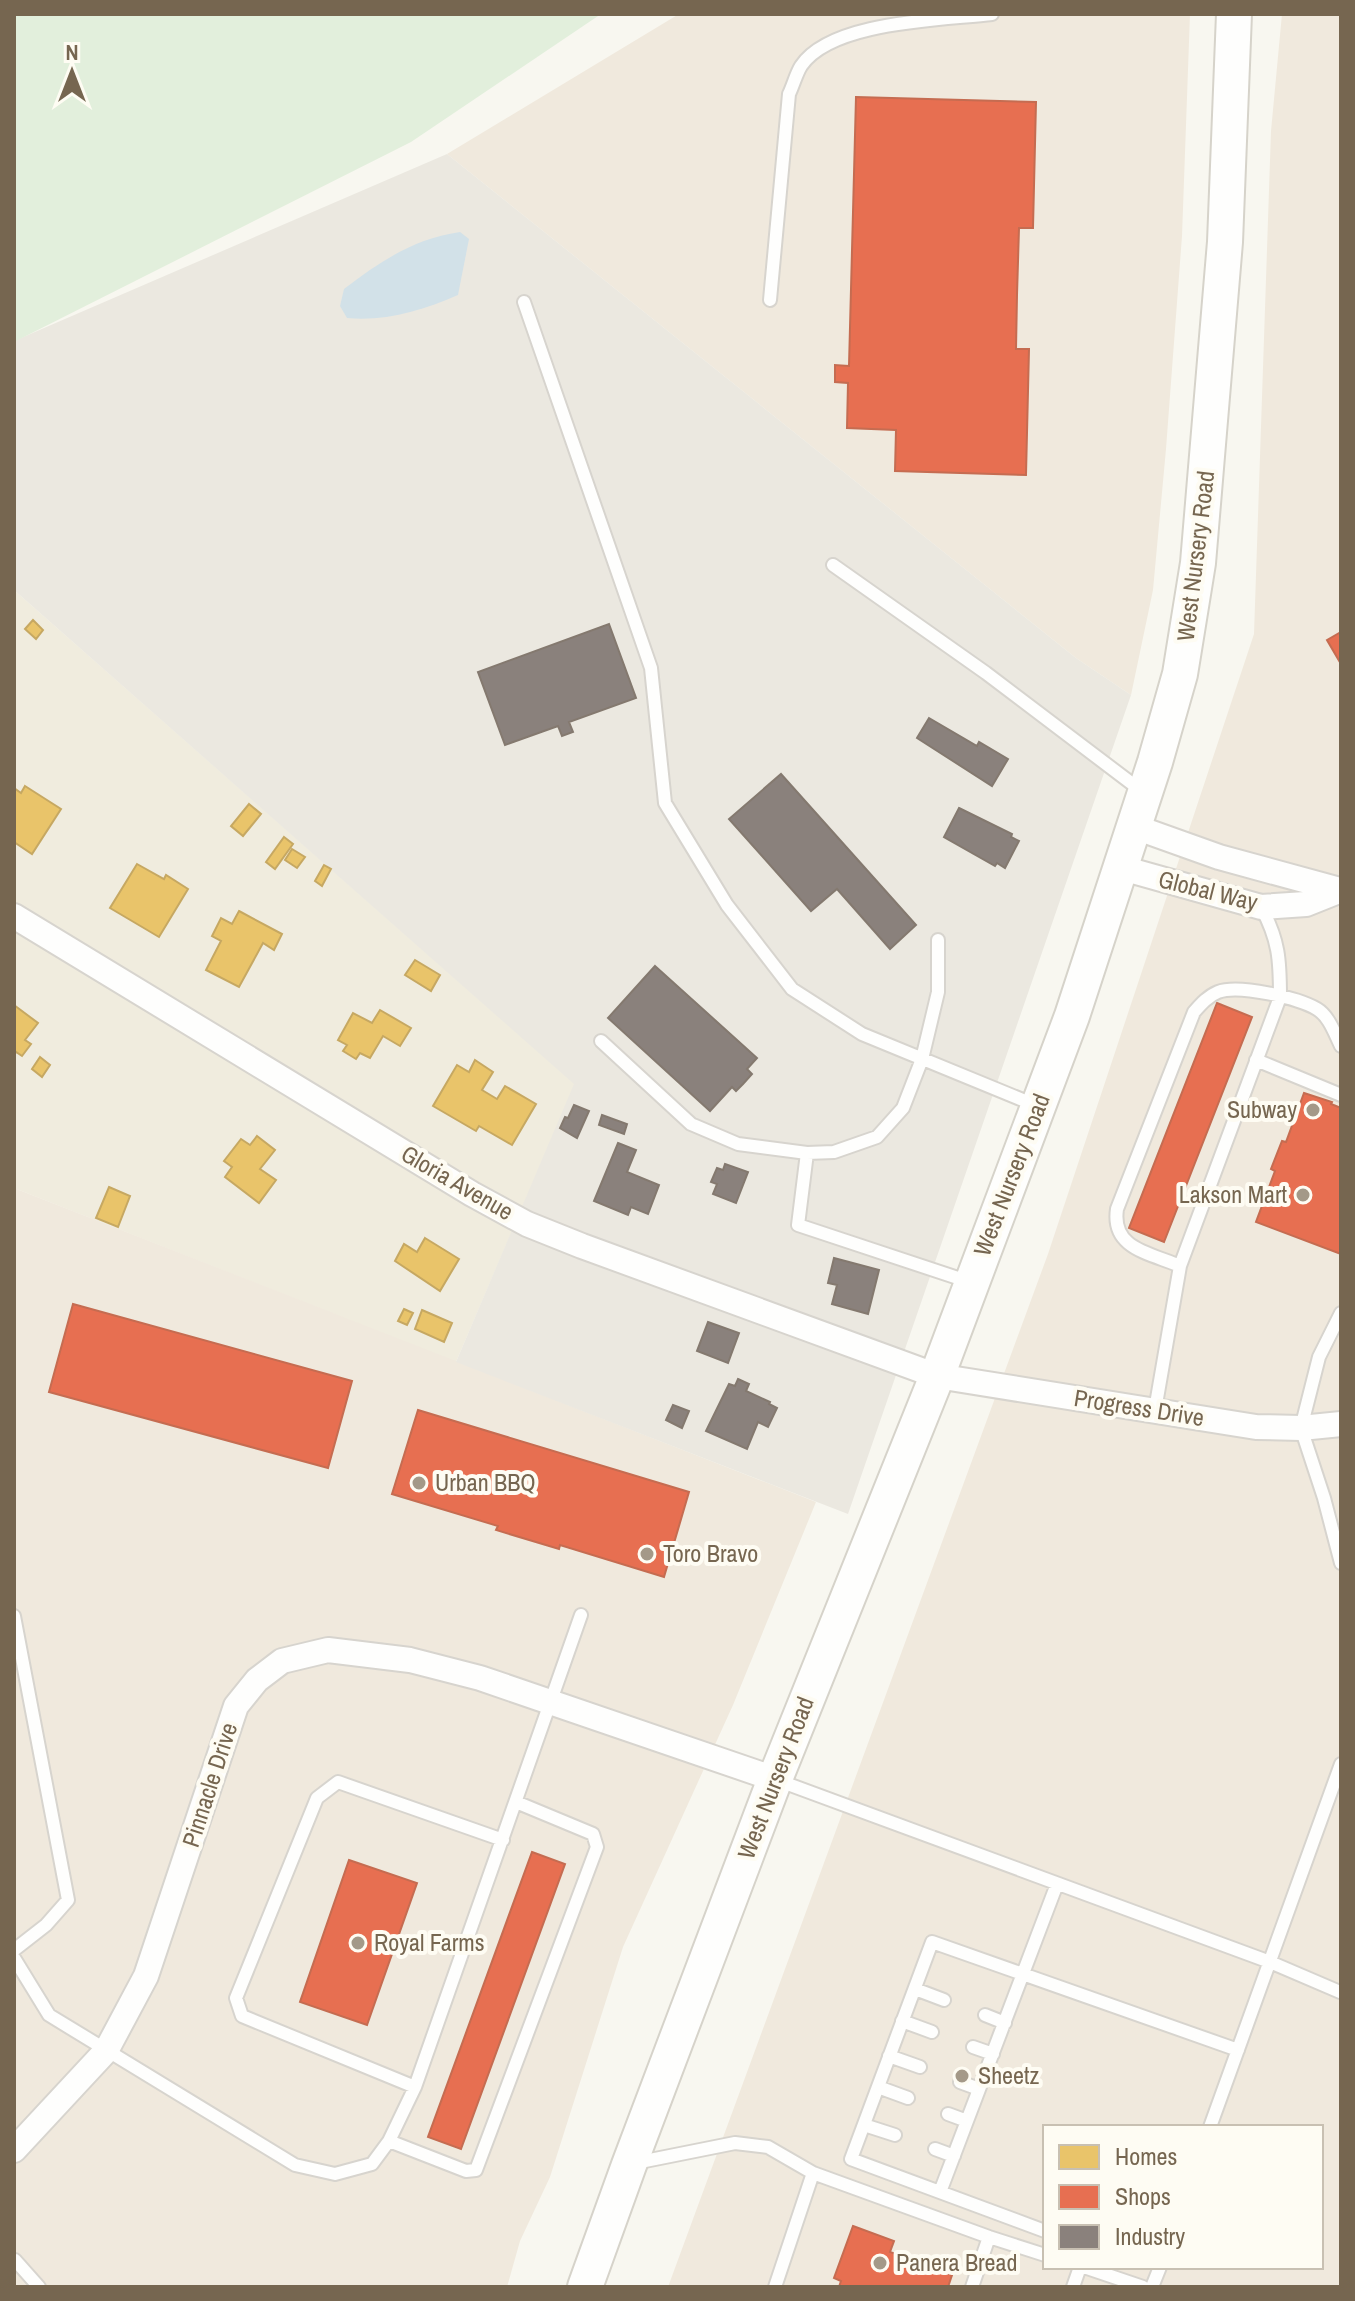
<svg xmlns="http://www.w3.org/2000/svg" width="1355" height="2301" viewBox="0 0 1355 2301" font-family="'Archivo Narrow',sans-serif">
  <style>
    .residential { fill: #f0ecde }
    .commercial { fill: #f0e9dd; fill-rule: evenodd }
    .industrial { fill: #ebe8e0 }
    .green { fill: #e2efdc }
    .water { fill: #d2e1e8 }
    .homes { fill: #e9c46a; stroke: #c6a862; stroke-width: 2 }
    .shops { fill: #e76f51; stroke: #c56c51; stroke-width: 2 }
    .industry { fill: #8a817c; stroke: #84796f; stroke-width: 2 }
    .lines { fill: none; stroke-linecap: round; stroke-linejoin: round }
    .lane-casing { stroke: #d7d4ce; stroke-width: 16 }
    .street-casing { stroke: #d7d4ce; stroke-width: 28 }
    .secondary-casing { stroke: #d6d3ca; stroke-width: 38 }
    .lane { stroke: #fefefd; stroke-width: 12 }
    .street { stroke: #fefefd; stroke-width: 24 }
    .secondary { stroke: #fefefd; stroke-width: 34 }
    .poi-dot { fill: #a49988; stroke: #fefcf3; stroke-width: 3 }
    .labels { text-anchor: middle; stroke-width: 8; stroke-linejoin: round; paint-order: stroke }
    .street-label { font-size: 24px; fill: #766650; stroke: #fefcf3 }
    .poi-label { font-size: 24px; fill: #766650; stroke: #fefcf3; text-anchor: start }
  </style>
  <rect width="100%" height="100%" fill="#f8f7f0"/>
  <!-- residential -->
  <path class="residential" d="M14 590 575 1084 456 1362 14 1188Z"/>
  <!-- commercial -->
  <path class="commercial" d="M679 14H1190L1182 236 1166 449 1153 590 1131 695 1076 658 447 154Z
    M1282 14H1341V2287H668L1048 1254 1254 634 1271 131ZM1045 2127H1321V2267H1045Z
    M14 1188 816 1502 733 1705 623 1947 550 2177 520 2241 507 2287H14Z"/>
  <!-- industrial -->
  <path class="industrial" d="M447 154 1076 658 1131 695 848 1514 456 1362 574 1084 14 590V341Z"/>
  <!-- green -->
  <path class="green" d="M14 14H601L411 142 14 342Z"/>
  <!-- water -->
  <path class="water" d="M460 232 469 239 458 295C424 310 384 322 347 318L340 306 344 289C381 261 413 239 460 232Z"/>
  <!-- homes -->
  <path class="homes" d="M33 620 43 630 36 639 25 629Z
    M25 786 61 809 32 854 14 842V788L21 793Z
    M249 804 261 814 243 836 231 826Z
    M284 837 293 844 275 869 266 862Z
    M292 849 305 857 297 868 285 860Z
    M137 864 164 879 166 875 188 889 159 937 110 908Z
    M324 865 331 869 322 886 315 881Z
    M239 911 282 934 274 950 263 943 239 987 206 970 221 941 212 936 221 918 232 924Z
    M415 960 440 975 431 991 405 975Z
    M14 1005 38 1023 25 1040 31 1044 22 1056 16 1052 14 1055Z
    M380 1010 411 1028 400 1046 383 1036 370 1058 360 1053 356 1059 343 1051 347 1045 338 1040 353 1013 372 1023Z
    M40 1057 50 1065 42 1077 32 1069Z
    M475 1060 493 1072 482 1090 497 1099 505 1086 536 1104 512 1145 479 1126 476 1131 433 1106 457 1065 469 1072Z
    M257 1136 275 1150 260 1169 276 1180 259 1203 225 1177 232 1167 224 1161 241 1139 250 1145Z
    M109 1187 130 1196 118 1227 96 1218Z
    M425 1238 459 1259 440 1291 395 1261 404 1244 417 1252Z
    M404 1309 413 1313 407 1325 398 1321Z
    M422 1310 452 1323 444 1342 415 1329Z"/>
  <!-- shops -->
  <path class="shops" d="M856 97 1036 102 1033 228H1019L1017 295 1016 349H1029L1026 475 895 471 896 430 847 428 848 383 835 382V365L849 366Z
    M1341 632V664L1327 640Z
    M1217 1003 1252 1017 1164 1242 1129 1228Z
    M1304 1093 1332 1102 1331 1104 1341 1108V1254L1256 1222 1275 1171 1271 1169 1282 1141 1286 1142Z
    M73 1304 352 1381 328 1468 49 1392Z
    M418 1410 689 1492 664 1577 560 1545 559 1549 496 1530 498 1526 392 1494Z
    M532 1852 565 1864 461 2149 428 2137Z
    M349 1860 417 1883 367 2025 300 2002Z
    M853 2226 894 2241 890 2252 952 2275 948 2287H839L841 2281 834 2278Z"/>
  <!-- industry -->
  <path class="industry" d="M609 624 636 698 569 722 573 732 562 736 558 726 505 745 478 672Z
    M929 718 977 746 979 742 1008 759 992 786 917 738Z
    M781 774 916 925 890 949 837 889 811 911 729 819Z
    M959 808 1012 834 1011 837 1019 841 1005 868 997 863 995 866 944 837Z
    M655 966 757 1058 747 1069 752 1074 743 1084 736 1091 732 1087 710 1111 608 1018Z
    M574 1105 589 1111 577 1138 560 1128 565 1117 568 1118Z
    M602 1115 627 1124 624 1134 599 1125Z
    M618 1143 636 1150 627 1172 659 1185 648 1214 631 1207 628 1215 594 1201Z
    M725 1164 748 1172 736 1203 713 1194 717 1184 711 1182 717 1168 723 1170Z
    M834 1258 879 1270 868 1314 832 1304 837 1285 828 1283Z
    M708 1322 739 1333 728 1363 697 1351Z
    M738 1379 749 1384 746 1391 770 1402 769 1404 777 1408 768 1427 758 1422 747 1449 706 1431 729 1384 735 1386Z
    M673 1405 689 1411 682 1428 666 1420Z"/>
  <g class="lines">
    <!-- lane casing -->
    <g class="lane-casing">
      <path id="lane" d="M770 300 789 94C793 86 796 74 801 66 831 21 942 20 992 14
        M524 302 651 668 665 803 727 905 792 989 862 1034 1035 1105
        M833 565 986 673 1143 792
        M601 1041 691 1124 738 1144 807 1153 834 1152 877 1137 903 1108 922 1059 938 992V940
        M1256 1060 1341 1095
        M807 1153 798 1225 970 1282
        M1180 1266C1150 1253 1111 1249 1117 1209L1194 1012C1201 1004 1208 996 1218 992 1239 984 1298 998 1317 1009 1329 1016 1335 1034 1341 1046
        M1341 1313 1319 1357 1301 1428 1324 1498 1341 1563
        M1155 1410 1180 1266 1280 997C1280 960 1279 940 1261 907
        M14 1616 68 1900 46 1925 14 1950
        M777 1780 1270 1962 1340 1992
        M14 1958 49 2015 295 2165 335 2174 372 2164 389 2141 415 2087 581 1615
        M915 1989 944 2000
        M985 2015 1005 2023
        M902 2021 932 2032
        M973 2047 993 2054
        M889 2056 920 2067
        M960 2082 979 2089
        M415 2087 242 2016 236 1998 317 1798 338 1782 503 1840
        M878 2087 908 2098
        M948 2114 967 2121
        M864 2125 895 2135
        M1210 2127 1341 1764
        M389 2141 466 2171 476 2170 597 1847 593 1834 516 1802
        M935 2149 954 2156
        M635 2163 735 2143 768 2147 813 2173 989 2237 1045 2255
        M940 2192 1057 1884
        M1045 2231 851 2159 932 1942 1238 2050
        M15 2260 39 2287
        M1084 2267 1143 2287
        M775 2287 813 2173
        M972 2287 989 2237
        M1073 2287 1080 2267
        M1152 2287 1160 2267"/>
    </g>
    <!-- street casing -->
    <g class="street-casing">
      <path id="street" d="M1135 827 1219 857 1340 890
        M1122 868 1261 907 1306 904 1341 890
        M14 916 472 1194 527 1224 582 1246 937 1376 1256 1427 1301 1428 1341 1424
        M14 2150 106 2051 146 1976 236 1706 257 1680 282 1661 328 1650 410 1660 480 1678 775 1779"/>
    </g>
    <!-- secondary casing -->
    <g class="secondary-casing">
      <path id="secondary" d="M585 2287 629 2165 775 1779 937 1376 1072 1016 1155 762 1180 674 1198 563 1225 242 1234 14"/>
    </g>
    <!-- lane -->
    <use href="#lane" class="lane"/>
    <!-- street -->
    <use href="#street" class="street"/>
    <!-- secondary -->
    <use href="#secondary" class="secondary"/>
  </g>
  <!-- markers -->
  <g class="poi-dot">
    <circle cx="1313" cy="1110" r="8"/>
    <circle cx="1303" cy="1195" r="8"/>
    <circle cx="419" cy="1483" r="8"/>
    <circle cx="647" cy="1554" r="8"/>
    <circle cx="358" cy="1943" r="8"/>
    <circle cx="962" cy="2076" r="8"/>
    <circle cx="880" cy="2263" r="8"/>
  </g>
  <g class="labels">
    <!-- street labels -->
    <g class="street-label">
      <text transform="translate(1196 556) rotate(-83)" y="8">West Nursery Road</text>
      <text transform="translate(1208 891) rotate(14)" y="8">Global Way</text>
      <text transform="translate(1012 1175) rotate(-69)" y="8">West Nursery Road</text>
      <text transform="translate(457 1183) rotate(30)" y="8">Gloria Avenue</text>
      <text transform="translate(1139 1408) rotate(9)" y="8">Progress Drive</text>
      <text transform="translate(776 1778) rotate(-69)" y="8">West Nursery Road</text>
      <text transform="translate(210 1785) rotate(-72)" y="8">Pinnacle Drive</text>
    </g>
    <!-- poi labels -->
    <g class="poi-label">
      <text x="1297" y="1118" text-anchor="end">Subway</text>
      <text x="1287" y="1203" text-anchor="end">Lakson Mart</text>
      <text x="435" y="1491">Urban BBQ</text>
      <text x="663" y="1562">Toro Bravo</text>
      <text x="374" y="1951">Royal Farms</text>
      <text x="978" y="2084">Sheetz</text>
      <text x="896" y="2271">Panera Bread</text>
    </g>
  </g>
  <!-- border -->
  <rect width="1355" height="2301" fill="none" stroke="#766650" stroke-width="32"/>
  <!-- legend -->
  <rect x="1043" y="2125" width="280" height="144" fill="#fefcf3" stroke="#c8c0b2" stroke-width="2"/>
  <rect x="1059" y="2145" width="40" height="24" fill="#e9c46a" stroke="#c8c0b2" stroke-width="2"/>
  <text x="1115" y="2165" font-size="24" fill="#766650">Homes</text>
  <rect x="1059" y="2185" width="40" height="24" fill="#e76f51" stroke="#c8c0b2" stroke-width="2"/>
  <text x="1115" y="2205" font-size="24" fill="#766650">Shops</text>
  <rect x="1059" y="2225" width="40" height="24" fill="#8a817c" stroke="#c8c0b2" stroke-width="2"/>
  <text x="1115" y="2245" font-size="24" fill="#766650">Industry</text>
  <!-- north arrow -->
  <g transform="translate(72 72)" stroke="#fefcf3" stroke-width="6" paint-order="stroke">
  <path d="M0-6L14 30L0 20L-14 30Z" fill="#766650"/>
  <text y="-12" font-size="22" font-weight="bold" text-anchor="middle" fill="#766650">N</text>
  </g>
</svg>
